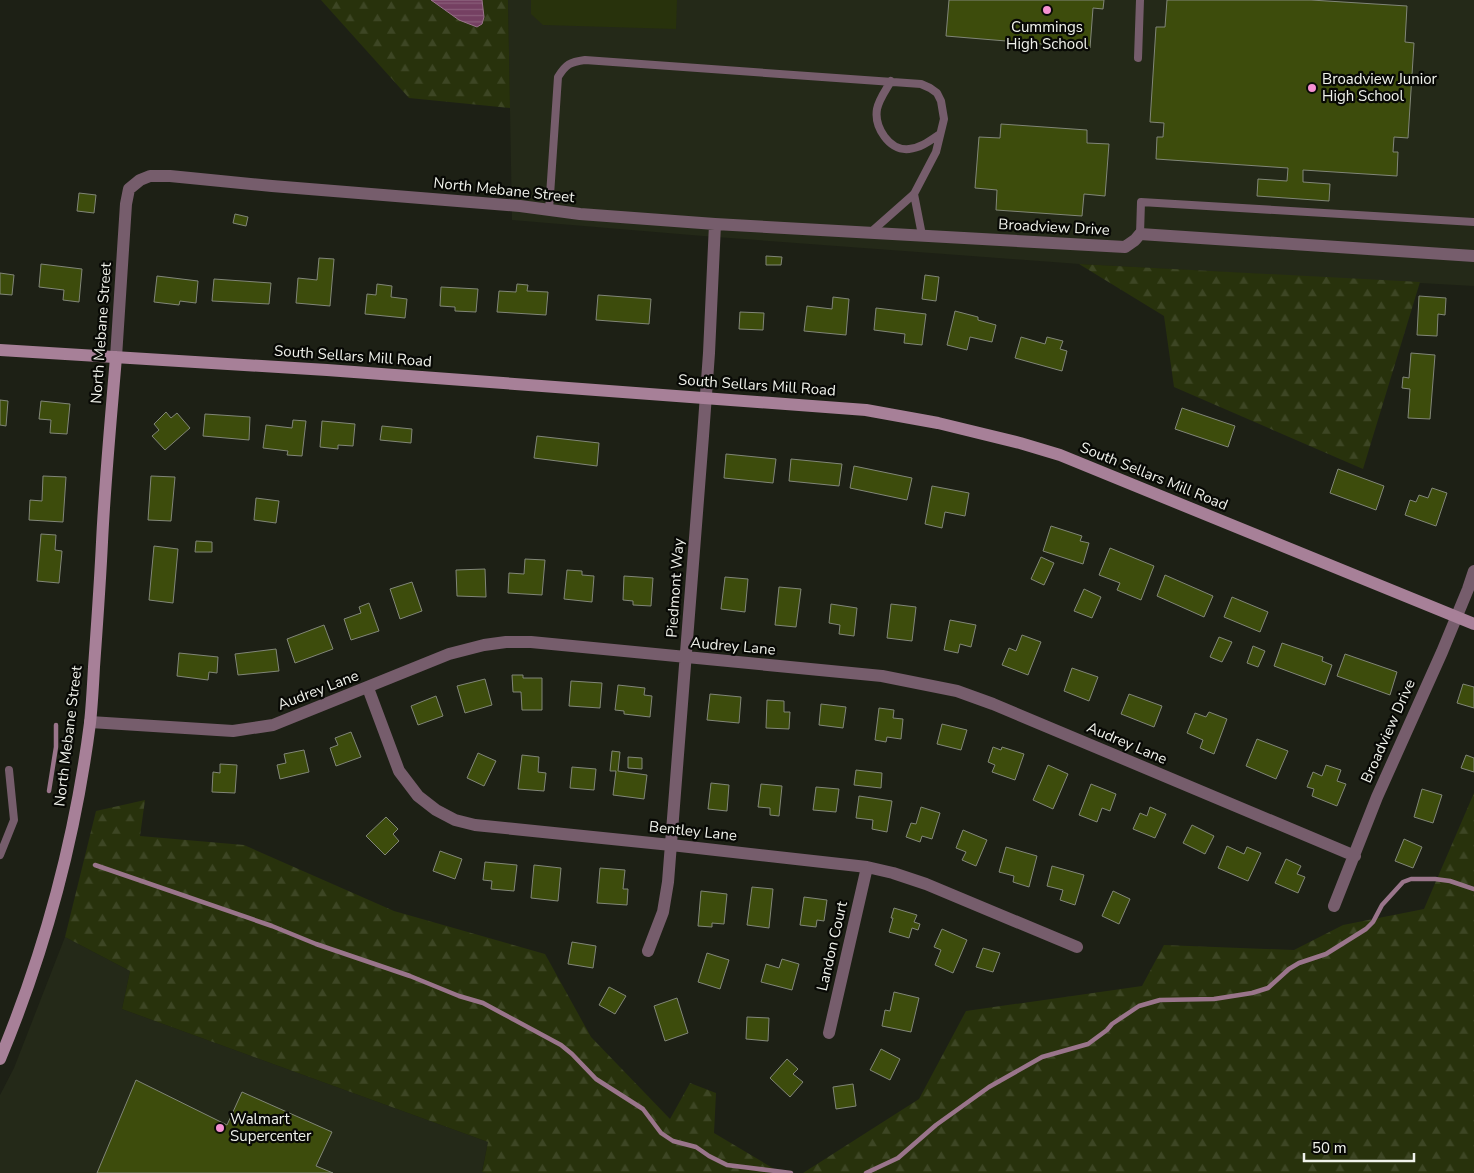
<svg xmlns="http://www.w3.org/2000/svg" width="1474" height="1173" viewBox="0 0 1474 1173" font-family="'Nunito Sans',sans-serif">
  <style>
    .built { fill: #242918 }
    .forest { fill: url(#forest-firs) }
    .park { fill: #28320c }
    .water { fill: url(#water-rules); stroke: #9a758b }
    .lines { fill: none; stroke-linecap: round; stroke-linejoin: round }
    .stream { stroke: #9a758b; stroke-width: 4.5 }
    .building { fill: #3d4c0c; stroke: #818678 }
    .lane { stroke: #765d6c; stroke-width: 8 }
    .street { stroke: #765d6c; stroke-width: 12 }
    .secondary { stroke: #a78098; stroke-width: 12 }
    .poi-dot { fill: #f591d1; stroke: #080905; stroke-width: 2 }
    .labels { text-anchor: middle; stroke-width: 4.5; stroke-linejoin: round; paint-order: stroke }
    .poi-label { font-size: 15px; fill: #f0f2eb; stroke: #080905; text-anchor: start }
    .street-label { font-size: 15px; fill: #f0f2eb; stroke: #080905 }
  </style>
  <defs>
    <pattern id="forest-firs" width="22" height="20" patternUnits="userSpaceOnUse" patternTransform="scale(1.25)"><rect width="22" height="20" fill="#28320c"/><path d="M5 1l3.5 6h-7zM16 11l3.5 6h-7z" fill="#3d4624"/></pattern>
    <pattern id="water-rules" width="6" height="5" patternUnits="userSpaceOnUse" patternTransform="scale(1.25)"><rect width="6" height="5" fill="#754062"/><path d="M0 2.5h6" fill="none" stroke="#895c79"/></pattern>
  </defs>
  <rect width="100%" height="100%" fill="#1d2015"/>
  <!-- built -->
  <path class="built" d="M508 0H1474V286L1079 264 703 236 512 220Z
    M65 937 130 971 122 1009 488 1142 482 1171 486 1173H0V1095L14 1068Z"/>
  <!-- forest -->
  <path class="forest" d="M321 0H431L445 11 484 17 482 0H508L510 108 409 98Z
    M1079 264 1420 282 1363 469 1174 387 1164 316Z
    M1474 793V1173H803L919 1099 966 1011 1142 986 1164 945 1294 950 1343 925 1424 909Z
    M145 800 140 836 244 845 394 911 545 954 591 1037 670 1119 690 1083 716 1093 714 1133 781 1173H486L482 1172 488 1142 122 1009 130 971 65 937 96 811Z"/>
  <!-- park -->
  <path class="park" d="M531 0H677L676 29 543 25 531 14Z"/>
  <!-- water -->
  <path class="water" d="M431 0H482L484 17 482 24 477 27 459 20Z"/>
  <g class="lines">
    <!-- stream -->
    <path class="stream" d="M49 791 56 747V725
      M95 865 272 926 316 944 410 976 459 996 483 1003 561 1045 572 1054 596 1079 643 1109 661 1133 673 1141 696 1147 709 1156 727 1165 791 1173
      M866 1173 898 1158 936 1125 989 1087 1042 1057 1088 1044 1107 1030 1112 1024 1139 1006 1160 1000 1214 999 1252 993 1268 988 1289 969 1299 963 1326 954 1366 929 1373 922 1382 905 1403 882 1411 879H1435L1450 881 1474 889"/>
  </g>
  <!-- building -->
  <path class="building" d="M949 0H1104L1103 9 1093 8 1090 48 946 36Z
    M1167 0H1311L1407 6 1405 42 1414 43 1408 138 1394 137 1393 152H1398L1397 176 1303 170V182L1330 184 1329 201 1257 196 1258 179 1287 181 1288 168 1156 159 1157 137H1163L1164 123 1150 122 1156 27H1165Z
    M1001 124 1087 130V143L1109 144 1105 196 1084 194 1082 216 996 210 997 190 975 188 979 137 1000 138Z
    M79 193 96 195 94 213 77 211Z
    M235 214 248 217 246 226 233 223Z
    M766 256 782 257 781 265H766Z
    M319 258 334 259 330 306 296 303 298 278 317 280Z
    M41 264 82 269 79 302 63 300 64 290 39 287Z
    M0 273 14 275 12 295 0 294Z
    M925 275 939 277 936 301 922 299Z
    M157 276 198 281 196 303 180 301 179 305 154 302Z
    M214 279 271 283 269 304 212 301Z
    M377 284 392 286 391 297 407 299 405 318 365 314 367 294 376 295Z
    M517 284 528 285 527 291 548 292 546 315 497 312 499 291 516 292Z
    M441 287 478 289 476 312 455 311V307L440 306Z
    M598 295 651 299 649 324 596 320Z
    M1419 296 1446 298 1445 315 1438 314 1437 336 1417 335Z
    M833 297 849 299 846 335 804 331 807 306 832 309Z
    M876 308 926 314 922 345 904 343 905 334 874 330Z
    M955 311 978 317V320L996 325 992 342 970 337 967 350 947 345Z
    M740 312 764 313 763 330 739 329Z
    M1021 337 1045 344 1047 337 1063 341 1060 349 1067 351 1062 371 1015 358Z
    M1411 353 1435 355 1430 419 1408 418 1410 389 1402 388 1403 377 1409 378Z
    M0 400 8 401 6 426 0 425Z
    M41 401 70 404 67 434 50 433 51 420 39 419Z
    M1182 408 1235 426 1228 447 1175 429Z
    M166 412 171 418 177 413 190 428 165 450 152 436 159 430 154 424Z
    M205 414 250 417 249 440 203 436Z
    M293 420 306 421 302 456 287 455 288 451 263 448 266 425 292 428Z
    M322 421 355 424 353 446 338 445V449L320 447Z
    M382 426 412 429 411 443 380 440Z
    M537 436 599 443 597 466 534 458Z
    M726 454 776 459 773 483 724 478Z
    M791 459 842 464 839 486 789 481Z
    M854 466 912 478 907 500 850 488Z
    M1338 469 1384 486 1376 510 1330 493Z
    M43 476 66 477 63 522 29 520 30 500 42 501Z
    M151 476 175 477 171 521 148 520Z
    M932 486 969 493 965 516 945 512 942 528 925 524Z
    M1432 488 1447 493 1436 526 1405 515 1410 500 1416 502 1419 495 1428 498Z
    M256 498 279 501 276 523 254 520Z
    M1051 526 1082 536 1080 541 1089 543 1083 564 1043 551Z
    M41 534 56 535 55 550 62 551 59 583 37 581Z
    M196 541 212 542V552H195Z
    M154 546 178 549 173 603 149 600Z
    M1110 548 1154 566 1141 600 1117 590 1120 583 1099 575Z
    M1041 557 1054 563 1044 585 1031 579Z
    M525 559 545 560 542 595 508 593 509 573 524 574Z
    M485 569 486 597 457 596 456 570Z
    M567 570 582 571V575L594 576 592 602 564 599Z
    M1165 575 1213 596 1204 617 1157 596Z
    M624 576 653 578 651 606 633 605V601L623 600Z
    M725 577 748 579 745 612 721 609Z
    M412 582 422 611 400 619 390 589Z
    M779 587 801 589 796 627 775 625Z
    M1084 589 1101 597 1092 618 1074 611Z
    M1232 597 1268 612 1260 632 1224 617Z
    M369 603 379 631 351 640 344 619 361 613 359 607Z
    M831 604 857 608 854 636 839 634 840 625 829 623Z
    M891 604 916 607 912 641 887 638Z
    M950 620 976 625 971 647 960 644 958 653 944 650Z
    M324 625 333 649 295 663 287 639Z
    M1022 635 1041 642 1028 675 1002 665 1009 648 1016 651Z
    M1219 637 1232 642 1222 662 1210 657Z
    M1282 643 1323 657 1322 661 1332 665 1325 685 1274 666Z
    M1253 646 1265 651 1258 667 1247 663Z
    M276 649 279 671 238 675 235 654Z
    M179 653 218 657 217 673 209 672 208 680 177 676Z
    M1345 654 1397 672 1390 695 1337 676Z
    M1072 668 1098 677 1089 701 1064 691Z
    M512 675H523V678H542V710H522L521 692H513Z
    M485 679 492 705 465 713 457 686Z
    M571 681 602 683 600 708 569 706Z
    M1463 684 1474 687V708L1457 703Z
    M618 685 645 688 644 695 652 696 650 717 624 714V711L615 710Z
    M710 694 741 697 739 723 707 720Z
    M1129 694 1162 706 1154 727 1121 714Z
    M436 696 443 716 418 725 411 706Z
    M767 700 784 701V712H790L789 729 766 728Z
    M821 704 846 707 843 728 819 725Z
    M879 708 894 710 893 718 903 719 901 739 887 737 886 742 875 740Z
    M1209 712 1227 719 1214 754 1200 748 1203 740 1187 733 1195 713 1206 717Z
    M942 724 967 730 961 750 937 744Z
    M351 732 361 757 336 766 330 748 338 745 335 738Z
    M1257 739 1288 751 1276 779 1246 766Z
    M993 747 1001 750 1002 747 1024 754 1015 780 992 772 995 765 988 762Z
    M304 750 309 772 280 779 277 765 286 763 284 754Z
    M612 751 620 752 618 771 647 775 644 799 613 795 616 771H610Z
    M478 753 496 761 484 786 467 778Z
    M522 755 539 757 538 772 546 773 544 791 518 789Z
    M1466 755 1474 758V772L1461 768Z
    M628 757 642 758V769L628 768Z
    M220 764 237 765 235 793 212 792 213 772 220 773Z
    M1048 765 1068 774 1053 809 1033 800Z
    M1326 765 1341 770 1337 781 1346 784 1337 806 1312 796 1314 789 1307 787 1313 772 1322 776Z
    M572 767 596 769 594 790 570 788Z
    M856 770 882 773 881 788 854 785Z
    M711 783 729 785 727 811 708 809Z
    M761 784 782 786 779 816 770 815V808L758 807Z
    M1091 784 1116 794 1110 811 1102 808 1097 822 1079 815Z
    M816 787 839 789 836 812 813 810Z
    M1422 789 1442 795 1433 823 1414 817Z
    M859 796 892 801 887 832 872 829 873 820 856 818Z
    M921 807 940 813 932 839 922 836 920 842 906 837 911 823 916 824Z
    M1150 807 1166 814 1155 838 1133 829 1140 813 1147 816Z
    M386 817 398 829 393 834 399 841 385 855 366 836Z
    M1192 825 1214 836 1205 854 1183 843Z
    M963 830 987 840 976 866 962 860 966 852 956 848Z
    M1404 839 1422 847 1413 868 1395 861Z
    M1227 846 1244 854 1247 847 1261 853 1248 881 1218 868Z
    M1006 847 1037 856 1029 887 1013 882 1014 876 999 872Z
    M440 851 462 859 455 879 433 871Z
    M1286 859 1301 866 1297 874 1305 877 1298 893 1275 883Z
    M485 862 517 865 514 891 491 889 492 881 483 880Z
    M534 865 561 868 558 901 531 898Z
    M1052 866 1084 875 1075 905 1060 900 1063 890 1047 886Z
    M600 868 625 870 623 889H628L627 905 597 903Z
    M752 887 773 889 769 928 747 925Z
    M701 891 727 894 724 924 712 923V927L698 926Z
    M1113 891 1130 899 1119 924 1102 916Z
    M804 897 827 900 824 921 817 920 816 927 800 925Z
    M894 908 917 915 914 922 920 924 918 930 912 928 909 938 889 932 893 918H891Z
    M942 929 967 940 953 973 935 965 941 950 934 947Z
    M572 942 596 946 593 968 568 964Z
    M983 948 1000 953 993 972 976 967Z
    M707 953 729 960 720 989 698 982Z
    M782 959 799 964 792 990 761 982 766 964 779 968Z
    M609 987 626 996 615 1014 599 1005Z
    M894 992 919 998 911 1032 882 1026 885 1010 890 1011Z
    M677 998 688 1033 665 1041 654 1006Z
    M747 1017 769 1018 768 1041 746 1039Z
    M881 1049 900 1059 890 1080 870 1070Z
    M787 1059 798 1069 793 1074 803 1082 790 1097 770 1078Z
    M136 1080 227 1125 242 1092 332 1132 316 1166 333 1173H97Z
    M853 1084 856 1106 836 1109 833 1087Z"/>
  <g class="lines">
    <!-- lane -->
    <path class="lane" d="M1138 58 1140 0
      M891 81C886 90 879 99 877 109 874 127 889 151 909 149 921 148 931 140 940 134
      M914 194 922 235
      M549 210 558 77C566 64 570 62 585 60L921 84 930 88 937 93 941 101 944 119 936 152 914 194 871 232
      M1140 234 1141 202 1474 222
      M0 855 14 820 9 770"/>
    <!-- street -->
    <path class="street" d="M116 357 126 204 129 189 140 180 150 176H170L272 186 520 206 580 214 715 224 1125 247 1135 240 1140 234 1474 256
      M368 688 399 771 418 796 436 810 455 820 475 825 671 845 867 867 893 873 926 884 1077 947
      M90 722 233 731 273 725 449 654 484 645 506 642H531L882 676 957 691 993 704 1355 856
      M1334 906 1377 797 1442 652 1468 589 1474 571
      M648 951 663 912 668 882 703 436 709 353 715 224
      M829 1033 867 867"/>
    <!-- secondary -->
    <path class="secondary" d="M0 350 327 370 866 410 938 423 1020 443 1060 455 1474 624
      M0 1059C45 951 75 839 90 723 92 705 93 685 94 667 97 625 100 584 102 542 105 480 111 418 116 357"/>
  </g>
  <!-- markers -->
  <g class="poi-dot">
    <circle cx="1047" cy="10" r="5"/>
    <circle cx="1312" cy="88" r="5"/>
    <circle cx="220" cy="1128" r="5"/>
  </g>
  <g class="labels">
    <!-- poi labels -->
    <g class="poi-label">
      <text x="1047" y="32" text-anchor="middle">Cummings<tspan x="1047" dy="17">High School</tspan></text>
      <text x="1322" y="84">Broadview Junior<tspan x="1322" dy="17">High School</tspan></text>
      <text x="230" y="1124">Walmart<tspan x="230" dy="17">Supercenter</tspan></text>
    </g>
    <!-- street labels -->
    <g class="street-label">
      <text transform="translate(504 190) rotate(6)" y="5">North Mebane Street</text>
      <text transform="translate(1054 227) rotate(3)" y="5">Broadview Drive</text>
      <text transform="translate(101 333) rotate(-86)" y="5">North Mebane Street</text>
      <text transform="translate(353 356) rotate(4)" y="5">South Sellars Mill Road</text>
      <text transform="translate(757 385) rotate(4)" y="5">South Sellars Mill Road</text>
      <text transform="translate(1154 476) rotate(22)" y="5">South Sellars Mill Road</text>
      <text transform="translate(675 588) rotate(-86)" y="5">Piedmont Way</text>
      <text transform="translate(733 646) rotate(5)" y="5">Audrey Lane</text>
      <text transform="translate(318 690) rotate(-21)" y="5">Audrey Lane</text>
      <text transform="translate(1388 731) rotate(-66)" y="5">Broadview Drive</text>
      <text transform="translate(68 736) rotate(-83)" y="5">North Mebane Street</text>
      <text transform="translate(1127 743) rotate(23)" y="5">Audrey Lane</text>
      <text transform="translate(693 831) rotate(6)" y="5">Bentley Lane</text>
      <text transform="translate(832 946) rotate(-77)" y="5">Landon Court</text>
    </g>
  </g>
  <!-- scale -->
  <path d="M1304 1153v8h110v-8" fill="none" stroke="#f0f2eb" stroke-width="2.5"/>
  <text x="1312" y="1153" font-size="15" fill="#f0f2eb" stroke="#080905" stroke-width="4" paint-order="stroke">50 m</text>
</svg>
